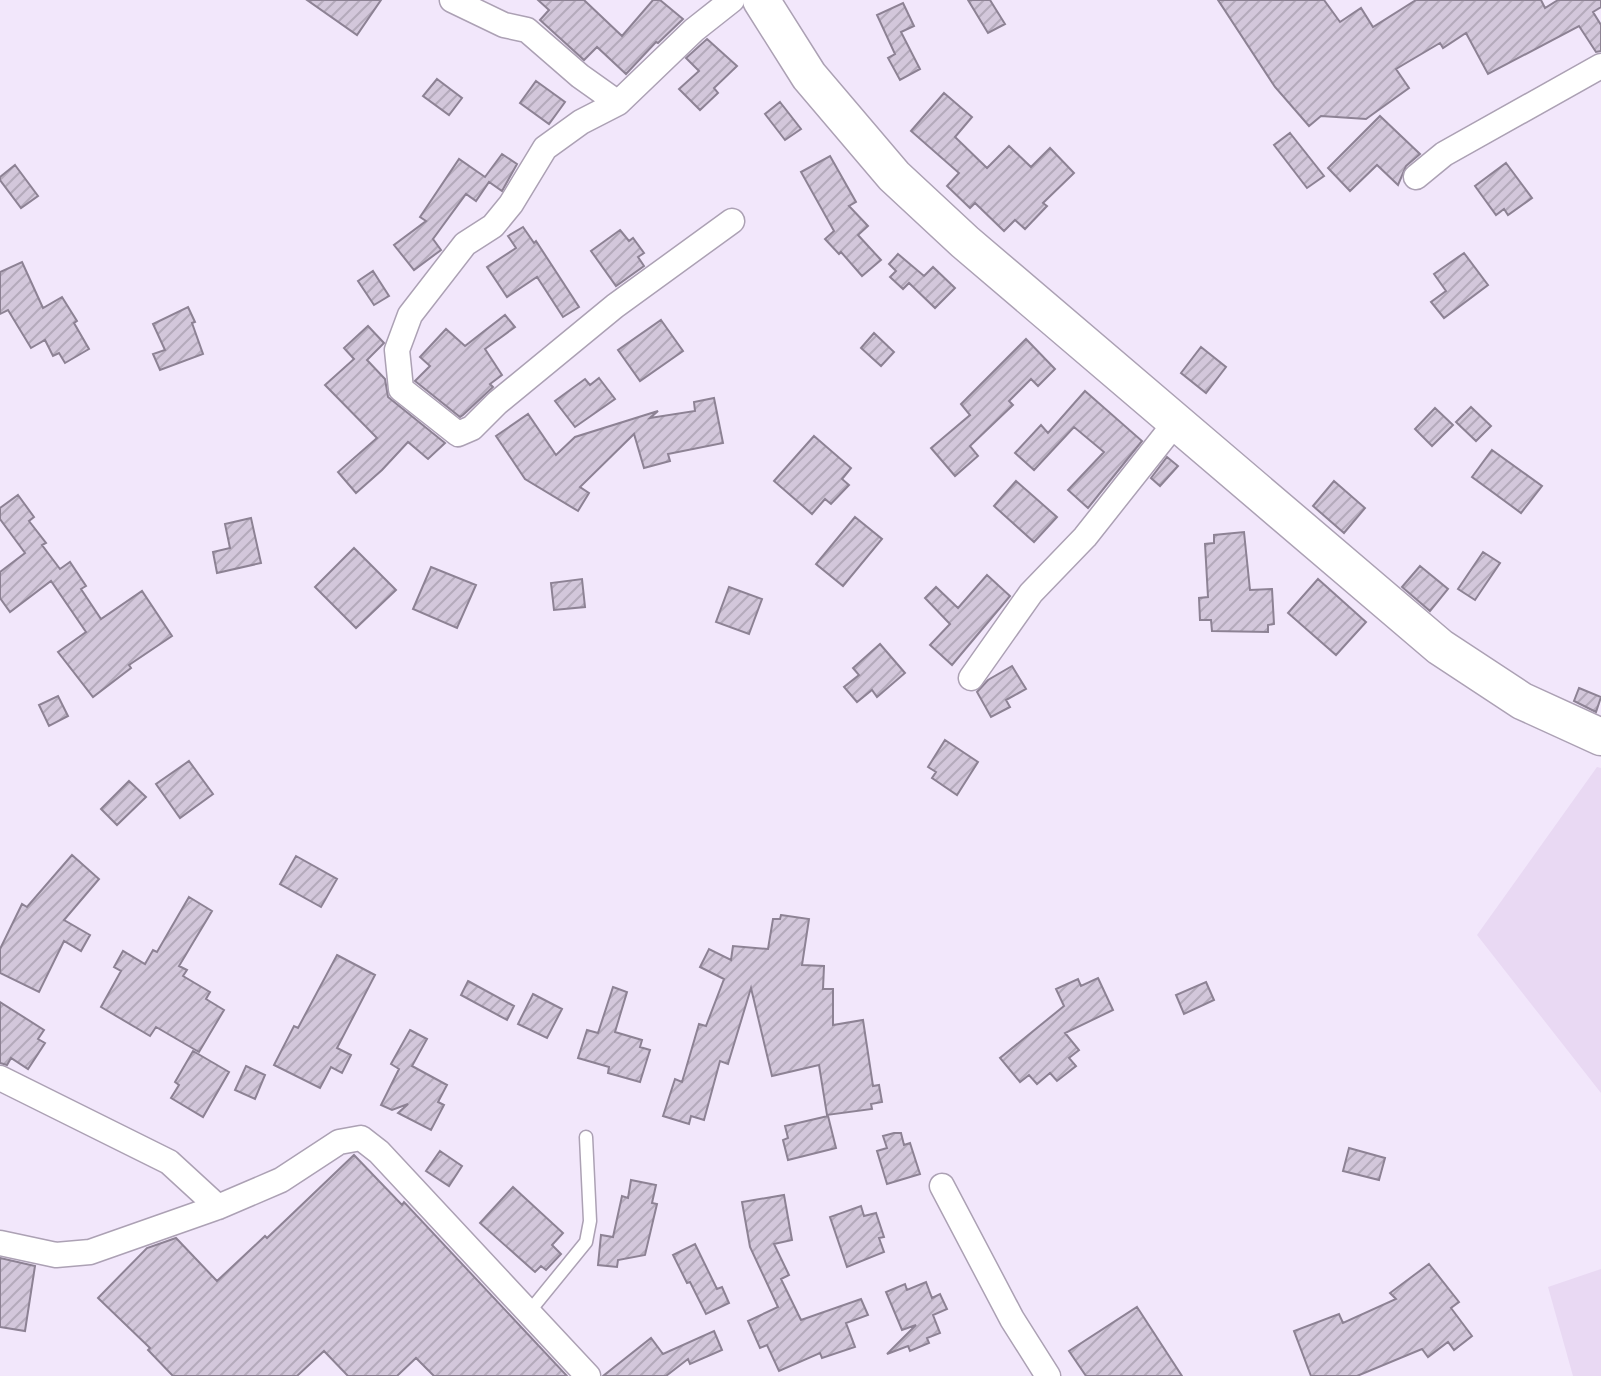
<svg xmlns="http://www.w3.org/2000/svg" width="1601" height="1376" viewBox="0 0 1601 1376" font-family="Arial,sans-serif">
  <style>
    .built { fill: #e9d9f3 }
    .building { fill: url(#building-hatch); stroke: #8d8294; stroke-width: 2 }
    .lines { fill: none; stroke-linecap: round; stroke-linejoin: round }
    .lane-casing { stroke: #aca1b4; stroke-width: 15 }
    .street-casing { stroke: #aca1b4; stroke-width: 27 }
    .secondary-casing { stroke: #aca1b4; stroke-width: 39 }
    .lane { stroke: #fff; stroke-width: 12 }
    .street { stroke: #fff; stroke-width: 24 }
    .secondary { stroke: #fff; stroke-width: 36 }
  </style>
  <defs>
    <pattern id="building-hatch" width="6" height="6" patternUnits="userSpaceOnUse" patternTransform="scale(2)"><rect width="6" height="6" fill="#d3c7db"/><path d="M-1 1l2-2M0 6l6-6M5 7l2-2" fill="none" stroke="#b4aabb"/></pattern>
  </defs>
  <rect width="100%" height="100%" fill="#f2e7fb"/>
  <!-- built -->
  <path class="built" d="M1597 767 1601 768V1093L1477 935Z
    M1601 1269V1376H1573L1548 1287Z"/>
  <!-- building -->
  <path class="building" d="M307 0H381L357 35Z
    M538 0H584L622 36 653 0H660L683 19 658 43 656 42 626 74 597 47 584 60 540 20 549 10Z
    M968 0H990L1005 24 988 33Z
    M1218 0H1324L1340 22 1361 8 1373 27 1416 0H1541L1545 8 1558 0H1601V7L1593 12 1601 25V51L1596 52 1579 26 1488 74 1466 33 1443 48 1440 43 1396 69 1409 88 1366 119 1321 116 1309 126 1275 87Z
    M903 3 914 26 901 32 920 69 900 80 888 58 895 54 877 15Z
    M707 39 737 66 714 88 718 93 700 110 679 89 699 71 686 58Z
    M437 79 462 98 449 115 423 96Z
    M536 81 565 102 549 124 520 103Z
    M944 93 972 117 955 137 987 168 1009 146 1031 167 1050 148 1074 173 1043 203 1047 206 1025 229 1015 220 1004 231 975 203 970 208 947 186 959 173 911 131Z
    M780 102 801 129 785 140 765 114Z
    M1380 116 1420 154 1406 166 1398 185 1377 165 1350 191 1328 168Z
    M1290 133 1324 176 1307 188 1274 145Z
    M502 154 517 164 502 191 489 182 476 201 466 194 433 239 441 250 414 270 394 245 426 221 420 217 459 159 485 177Z
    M830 156 856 202 849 206 868 226 858 235 881 260 862 276 841 252 839 254 825 239 834 231 801 172Z
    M1506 163 1532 198 1508 215 1504 209 1496 215 1475 186Z
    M15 165 38 196 21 208 0 180V177Z
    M523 227 534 243 536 241 579 307 563 317 537 277 507 297 487 267 516 248 508 236Z
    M620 230 629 241 633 238 644 253 638 257 644 266 616 286 591 251Z
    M1464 253 1488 285 1444 318 1431 302 1446 291 1434 274Z
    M898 254 924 276 933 267 955 288 935 308 909 283 903 289 890 277 896 271 889 264Z
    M22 262 43 308 62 297 77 321 74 323 89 349 65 363 59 353 53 356 45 340 31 348 8 310 0 314V272Z
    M373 271 389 296 374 305 358 281Z
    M188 307 195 322 192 323 203 354 160 370 153 354 165 350 153 324Z
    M505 315 515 327 485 349 502 375 490 384 493 387 463 415 460 417 415 381 430 366 420 357 446 329 465 346Z
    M661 320 683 351 640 381 618 350Z
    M368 326 384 343 367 360 385 379 388 397 445 443 428 459 408 442 382 470 356 493 338 472 377 438 325 385 354 359 344 348Z
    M874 333 894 352 881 366 861 348Z
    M1026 339 1055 369 1038 386 1031 379 1009 401 1013 405 970 446 978 456 955 476 931 448 970 415 961 404Z
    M1201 347 1226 367 1206 393 1181 373Z
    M599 378 615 399 575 427 555 401 585 379 590 385Z
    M1085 391 1142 441 1088 508 1068 490 1104 452 1074 427 1034 470 1015 453 1041 425 1048 433Z
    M714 398 723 443 668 454 670 461 644 468 634 434 580 487 589 493 578 511 525 479 496 436 528 414 556 455 575 437 658 411 650 418 695 411 694 402Z
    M1471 407 1491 426 1476 441 1456 422Z
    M1435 408 1453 425 1432 446 1415 429Z
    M814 436 851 468 842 479 849 485 831 504 825 499 812 514 774 481Z
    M1492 450 1542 486 1521 513 1472 477Z
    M1167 457 1178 466 1160 486 1151 478Z
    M1016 481 1057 517 1034 542 994 506Z
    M1334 481 1365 508 1344 533 1313 506Z
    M18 495 34 517 29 521 46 543 42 545 60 569 70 562 86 586 81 589 101 619 142 591 172 636 129 665 131 668 93 697 58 652 86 632 51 581 10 612 0 598V572L25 553 0 519V508Z
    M855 517 882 539 843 586 816 564Z
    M251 518 261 563 217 573 213 552 230 548 225 524Z
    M1244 532 1250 590 1272 589 1274 624 1268 625V632L1212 631 1211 620H1200L1199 598 1208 597 1205 544 1214 543V535Z
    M354 548 396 590 356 628 315 587Z
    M1483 552 1500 563 1475 600 1458 589Z
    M1420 566 1448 589 1430 611 1402 587Z
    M431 567 476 585 457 628 413 609Z
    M987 575 1010 596 952 665 930 645 950 624 925 598 936 587 958 608Z
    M582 579 585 607 554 610 551 583Z
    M1318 579 1366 622 1336 655 1288 613Z
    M729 587 762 599 749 634 716 622Z
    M880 644 905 673 877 697 872 690 857 702 844 687 859 675 853 668Z
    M1012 666 1026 689 1006 700 1010 707 991 717 977 692 988 680Z
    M1579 688 1601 697 1596 712 1574 701Z
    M58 696 68 716 49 726 39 705Z
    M945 740 978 762 957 795 932 778 936 772 928 767Z
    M189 761 213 794 180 818 156 784Z
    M129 781 146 797 117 825 101 809Z
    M72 855 99 879 64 920 90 935 81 951 64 941 39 992 0 973V949L22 904 27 907Z
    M296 856 337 879 321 907 280 884Z
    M189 897 212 911 179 966 187 970 183 976 210 992 206 999 224 1010 199 1052 156 1027 150 1036 101 1007 121 971 114 967 123 951 145 964 153 950 157 952Z
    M781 915 809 919 802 965 824 966 823 989H833V1025L863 1020 873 1086 879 1085 882 1102 871 1104 872 1109 827 1115 819 1065 772 1076 751 988 728 1064 720 1061 704 1120 691 1116 689 1124 663 1116 675 1079 682 1082 699 1024 706 1026 724 979 700 967 709 949 731 960 733 946 768 949 773 919H780Z
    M337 955 375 975 337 1048 351 1055 342 1073 331 1067 320 1088 274 1065 294 1026 298 1028Z
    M1098 978 1113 1010 1065 1033 1079 1050 1069 1058 1076 1066 1057 1081 1050 1073 1037 1084 1029 1075 1020 1082 1000 1058 1064 1006 1056 989 1078 979 1081 986Z
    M468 981 514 1006 507 1020 461 995Z
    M1206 982 1214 1000 1184 1014 1176 995Z
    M613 987 627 992 615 1032 642 1040 640 1047 650 1050 640 1082 608 1073 609 1067 578 1058 587 1030 598 1033Z
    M533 994 562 1009 547 1038 518 1024Z
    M0 1002 44 1030 38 1039 45 1043 28 1069 11 1058 7 1065 0 1063Z
    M410 1030 427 1039 412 1066 447 1085 438 1102 444 1105 431 1130 398 1113 408 1104 392 1110 381 1105 399 1069 391 1064Z
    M193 1051 229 1072 203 1117 171 1098 179 1085 175 1082Z
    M246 1066 265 1075 255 1099 235 1090Z
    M828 1116 836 1148 788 1160 783 1140 788 1138 785 1126Z
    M894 1133H901L904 1145 910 1143 920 1174 887 1184 877 1151 887 1148 883 1136Z
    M1349 1148 1385 1158 1379 1180 1343 1171Z
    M440 1151 462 1166 449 1186 426 1171Z
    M354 1155 402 1205 404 1202 567 1376H434L416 1358 397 1376H348L324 1351 297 1376H173L148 1350 150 1348 98 1298 147 1248 176 1238 217 1281 265 1236 267 1238Z
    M631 1180 656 1185 652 1203 657 1204 645 1255 618 1260 617 1267 598 1265 601 1235 613 1237 622 1196 628 1198Z
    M513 1187 563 1233 552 1245 561 1254 546 1270 541 1266 535 1272 480 1223Z
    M784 1195 792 1240 774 1244 789 1275 781 1279 801 1320 861 1299 868 1315 846 1323 855 1347 822 1358 820 1353 779 1371 767 1345 760 1348 748 1321 778 1307 750 1247 742 1202Z
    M861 1206 864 1216 876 1213 884 1237 879 1238 884 1252 847 1267 830 1217Z
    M695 1244 717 1289 722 1287 729 1303 706 1314 690 1282 687 1283 673 1255Z
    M0 1258 35 1266 25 1331 0 1327Z
    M1429 1264 1459 1302 1451 1308 1472 1336 1454 1350 1448 1342 1428 1357 1422 1349 1357 1376H1311L1294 1331 1339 1314 1343 1323 1396 1299 1390 1293Z
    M926 1282 932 1298 940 1294 947 1309 933 1315 940 1333 927 1338 929 1343 910 1351 908 1346 887 1354 916 1325 902 1330 886 1292 905 1284 907 1290Z
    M1137 1307 1182 1376H1086L1069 1351Z
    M714 1331 722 1350 690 1364 688 1359 666 1376H603L651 1338 663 1354Z"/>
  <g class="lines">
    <!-- lane casing -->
    <g class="lane-casing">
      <path id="lane" d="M529 1312 586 1242 590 1221 586 1137"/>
    </g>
    <!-- street casing -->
    <g class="street-casing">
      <path id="street" d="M452 0 504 25 527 30 580 76 618 103
        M732 0 694 30 618 103 581 122 545 148 511 204 493 226 465 244 410 315 397 350 401 389 458 434 472 428 497 403 615 306 732 221
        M1416 177 1444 154 1601 66
        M971 678 1031 593 1085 537 1176 422
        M0 1078 169 1162 218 1207
        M942 1186 1012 1319 1048 1376
        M0 1243 56 1255 90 1252 218 1207 281 1180 339 1142 361 1138 379 1152 588 1376"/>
    </g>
    <!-- secondary casing -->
    <g class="secondary-casing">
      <path id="secondary" d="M761 0 809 76 894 176 965 242 1440 647 1522 701 1601 737"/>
    </g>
    <!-- lane -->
    <use href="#lane" class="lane"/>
    <!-- street -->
    <use href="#street" class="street"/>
    <!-- secondary -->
    <use href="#secondary" class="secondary"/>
  </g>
</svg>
